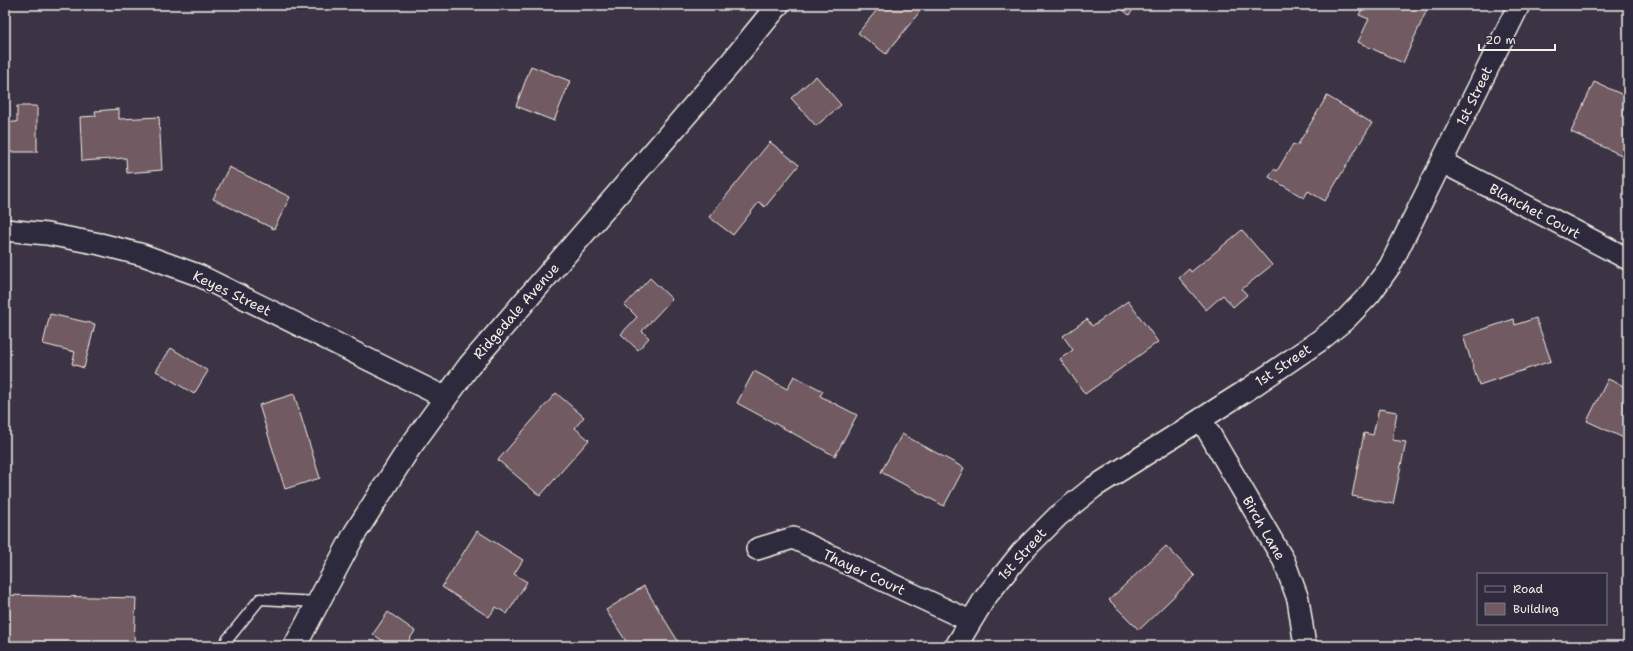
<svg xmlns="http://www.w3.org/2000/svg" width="1633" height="651" viewBox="0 0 1633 651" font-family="'Shantell Sans',sans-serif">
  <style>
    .building { fill: #715a62; stroke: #f4f1e8 }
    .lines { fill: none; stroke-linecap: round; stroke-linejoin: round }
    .lane-casing { stroke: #f4f1e8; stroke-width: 13 }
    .street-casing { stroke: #f4f1e8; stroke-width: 24 }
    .secondary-casing { stroke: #f4f1e8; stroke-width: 25 }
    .lane { stroke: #2f2a3d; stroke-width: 10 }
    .street { stroke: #2f2a3d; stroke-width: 21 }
    .secondary { stroke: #2f2a3d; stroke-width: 22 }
    .labels { text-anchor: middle; stroke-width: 3; stroke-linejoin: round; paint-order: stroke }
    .street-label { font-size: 14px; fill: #f4f1e8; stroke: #2f2a3d }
  </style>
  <rect width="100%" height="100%" fill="#3c3444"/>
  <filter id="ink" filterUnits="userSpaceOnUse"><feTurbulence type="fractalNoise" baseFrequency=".025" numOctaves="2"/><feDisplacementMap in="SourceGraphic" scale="8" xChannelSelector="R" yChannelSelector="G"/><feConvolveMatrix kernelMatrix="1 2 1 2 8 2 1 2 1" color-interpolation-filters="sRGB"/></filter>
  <g filter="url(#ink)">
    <!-- building -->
    <path class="building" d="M881 5H925L886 54 858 33Z
      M1117 5H1137L1129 15Z
      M1364 5H1429L1403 63 1358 42 1369 19 1359 15Z
      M531 66 570 81 554 121 516 106Z
      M816 76 841 105 816 126 791 98Z
      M1594 82 1628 97V158L1571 132Z
      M1327 96 1372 123 1325 201 1308 191 1304 198 1269 177 1274 169 1277 171 1293 144 1297 146Z
      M17 106H37V152H5V122H17Z
      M119 109V119L159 117 162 170 127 173 126 158 82 161 80 117 96 116 95 111Z
      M770 142 799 165 765 207 759 202 733 235 709 217Z
      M229 167 290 197 274 229 213 199Z
      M1242 230 1272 265 1242 289 1247 295 1233 307 1223 295 1206 310 1179 278 1189 269 1191 272Z
      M650 278 672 299 642 331 649 338 638 350 621 334 637 317 625 305Z
      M1128 301 1158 342 1085 394 1060 359 1073 350 1063 336 1087 319 1092 326Z
      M50 314 95 324 84 368 72 364 75 352 43 344Z
      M1536 318 1551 361 1479 385 1463 336 1514 319 1515 325Z
      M171 348 208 371 194 394 156 371Z
      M754 371 787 389 794 376 823 391 820 396 857 415 835 456 737 403Z
      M1608 379 1628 388V440L1587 421Z
      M556 393 584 417 575 428 589 440 540 496 498 460Z
      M294 394 320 478 285 489 259 405Z
      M1379 409 1397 412 1392 440 1406 442 1393 504 1352 496 1364 433 1373 435Z
      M902 434 964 468 944 506 881 472Z
      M477 531 523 560 514 574 527 582 507 614 496 607 489 617 442 587Z
      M1166 546 1195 576 1139 630 1109 600Z
      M644 586 681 646H629L606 610Z
      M5 595 136 598 134 643H118V646H22V642H5Z
      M388 612 415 631 405 646H390L373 634Z"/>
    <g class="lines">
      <!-- lane casing -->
      <g class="lane-casing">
        <path id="lane" d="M224 646 227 640 260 599 318 602"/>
      </g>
      <!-- street casing -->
      <g class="street-casing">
        <path id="street" d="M1442 162 1628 259
          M5 230 47 234 100 244 143 255 198 275 446 398
          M1201 419 1284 561 1298 599 1305 646
          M757 549 793 538 970 621
          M956 646 985 598 1021 553 1058 516 1094 487 1247 390 1319 341 1346 319 1370 294 1390 266 1519 5"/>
      </g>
      <!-- secondary casing -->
      <g class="secondary-casing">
        <path id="secondary" d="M295 646 355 533 408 450 469 366 730 64 778 5"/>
      </g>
      <!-- lane -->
      <use href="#lane" class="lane"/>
      <!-- street -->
      <use href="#street" class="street"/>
      <!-- secondary -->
      <use href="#secondary" class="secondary"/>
    </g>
  </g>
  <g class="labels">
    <!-- street labels -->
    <g class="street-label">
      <text transform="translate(1474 96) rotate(-64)" y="5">1st Street</text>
      <text transform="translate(1535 211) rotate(28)" y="5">Blanchet Court</text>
      <text transform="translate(232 293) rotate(26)" y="5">Keyes Street</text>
      <text transform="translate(516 311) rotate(-49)" y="5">Ridgedale Avenue</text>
      <text transform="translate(1283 365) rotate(-34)" y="5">1st Street</text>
      <text transform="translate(1264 528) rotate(60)" y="5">Birch Lane</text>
      <text transform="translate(1022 554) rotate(-48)" y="5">1st Street</text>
      <text transform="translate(864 572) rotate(25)" y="5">Thayer Court</text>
    </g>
  </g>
  <!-- margin -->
  <rect width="1633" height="651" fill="none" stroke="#2f2a3d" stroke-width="20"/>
  <rect x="10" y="10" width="1613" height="631" fill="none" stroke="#f4f1e8" stroke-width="1.5" filter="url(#ink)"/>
  <!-- legend -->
  <rect x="1477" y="573" width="130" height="52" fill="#2f2a3d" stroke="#7e7a81"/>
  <rect x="1485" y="586" width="20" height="6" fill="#2f2a3d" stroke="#7e7a81"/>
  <text x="1513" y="593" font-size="12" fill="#f4f1e8">Road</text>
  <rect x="1485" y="603" width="20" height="12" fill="#715a62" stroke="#7e7a81"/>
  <text x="1513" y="613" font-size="12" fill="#f4f1e8">Building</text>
  <!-- scale -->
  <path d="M1479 44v6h76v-6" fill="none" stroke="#f4f1e8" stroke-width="2"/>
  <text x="1485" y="44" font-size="12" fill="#f4f1e8" stroke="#2f2a3d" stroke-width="3" paint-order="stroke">20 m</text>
</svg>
